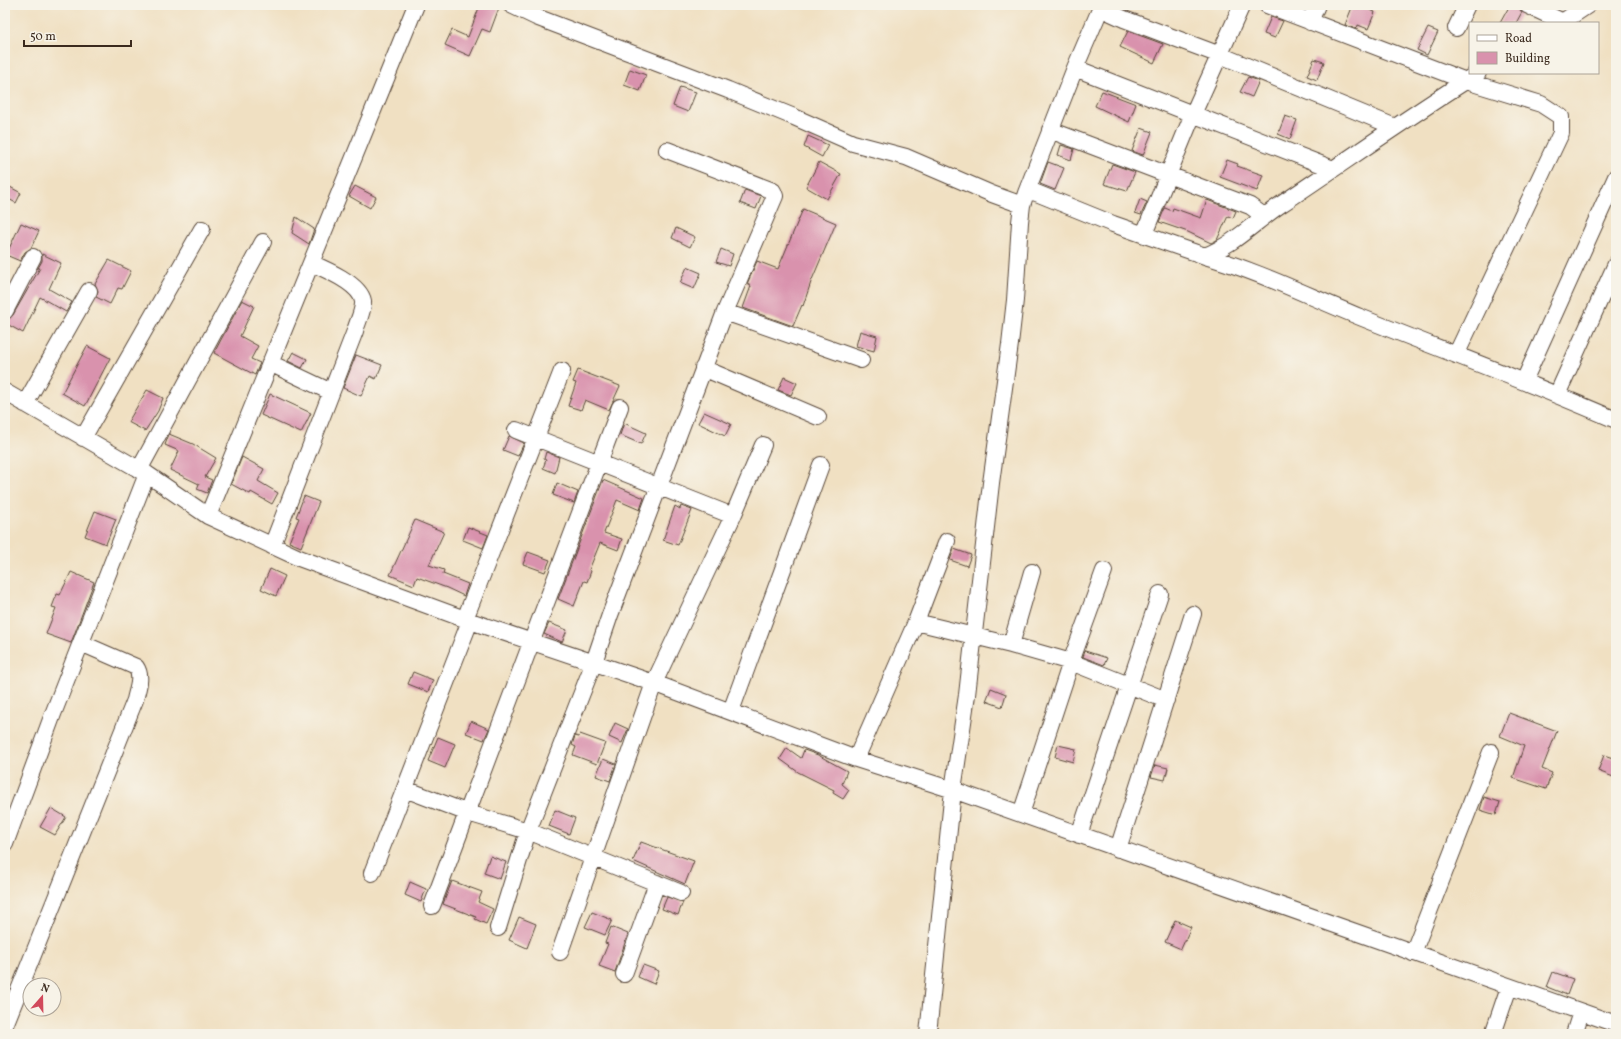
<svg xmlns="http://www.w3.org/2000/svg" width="1621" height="1039" viewBox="0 0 1621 1039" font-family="Vollkorn,serif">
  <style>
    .building { fill: #d992ad }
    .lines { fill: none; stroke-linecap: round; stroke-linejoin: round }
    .minor-casing { stroke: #564537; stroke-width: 18 }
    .minor { stroke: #fff; stroke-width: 16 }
  </style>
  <rect width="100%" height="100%" fill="#f7f3e8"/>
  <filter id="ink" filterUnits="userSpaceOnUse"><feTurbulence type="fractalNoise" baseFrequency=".025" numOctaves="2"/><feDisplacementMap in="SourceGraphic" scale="8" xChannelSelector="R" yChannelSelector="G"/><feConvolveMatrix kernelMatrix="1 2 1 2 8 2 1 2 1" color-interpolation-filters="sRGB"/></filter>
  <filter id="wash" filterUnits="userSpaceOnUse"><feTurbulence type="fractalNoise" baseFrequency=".012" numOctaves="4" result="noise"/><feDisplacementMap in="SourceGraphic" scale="16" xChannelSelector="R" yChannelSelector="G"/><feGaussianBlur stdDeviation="0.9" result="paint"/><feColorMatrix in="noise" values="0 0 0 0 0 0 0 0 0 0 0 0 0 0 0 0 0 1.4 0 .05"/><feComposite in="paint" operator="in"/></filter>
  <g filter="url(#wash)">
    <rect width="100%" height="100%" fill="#f0e0c2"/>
    <g id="blocks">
      <!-- building -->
      <path class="building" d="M480 5H500L490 32 482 29 470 56 445 45 452 30 468 37Z
        M1353 5H1367L1365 8 1375 12 1368 29 1358 25 1357 29 1345 25Z
        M1510 5H1518L1522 12 1516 23H1500Z
        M1271 17 1283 21 1275 38 1264 34Z
        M1428 28 1438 32 1427 55 1417 50Z
        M1128 31 1163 44 1154 63 1120 47Z
        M1314 59 1324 62 1317 80 1307 76Z
        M630 69 646 75 640 91 624 85Z
        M1248 77 1259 81 1252 97 1240 92Z
        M680 87 696 92 688 112 673 106Z
        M1102 91 1136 104 1129 122 1095 106Z
        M1285 116 1297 120 1290 139 1278 134Z
        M1141 128 1152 132 1143 155 1132 151Z
        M808 136 828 145 822 157 804 147Z
        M1061 145 1074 149 1071 160 1058 155Z
        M1227 160 1238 164 1237 166 1263 175 1257 191 1220 177Z
        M819 162 841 174 827 199 806 187Z
        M1048 162 1064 168 1055 190 1040 184Z
        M1112 164 1135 172 1127 191 1104 184Z
        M355 186 376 197 370 208 349 196Z
        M10 187 21 193 16 203 5 197Z
        M745 190 761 196 756 209 740 203Z
        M1140 199 1147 202 1141 215 1135 213Z
        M1207 200 1236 211 1233 218 1228 216 1217 240 1211 243 1188 232 1159 222 1165 208 1172 211 1173 208 1201 218Z
        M803 209 836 223 811 282 803 306 802 305 793 326 743 308 751 286 747 284 757 261 778 269Z
        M296 217 314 229 309 244 292 233Z
        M21 223 39 231 31 248 25 252 20 261 6 255Z
        M676 228 695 237 690 247 672 238Z
        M721 249 733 254 729 266 716 262Z
        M42 254 61 263 49 289 72 302 66 312 40 297 23 333 5 323V320L13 315 40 268H38L42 261Z
        M109 260 131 271 122 289 118 288 110 304 96 297 98 291 95 284Z
        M687 267 701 273 694 289 680 283Z
        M242 300 254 306 240 336 258 346 251 359 260 363 255 375 214 353Z
        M860 331 877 336 874 351 856 346Z
        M87 346 110 358 85 406 62 393Z
        M293 352 307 359 302 368 288 361Z
        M356 355 382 365 376 379 370 376 361 396 343 388Z
        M578 370 620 386 609 410 585 400 581 410 568 406 576 383 573 382Z
        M784 377 797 383 791 395 778 390Z
        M147 390 163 398 158 411 145 431 128 422Z
        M270 394 311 413 301 433 261 415Z
        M704 412 731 424 725 436 698 423Z
        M624 423 646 433 641 444 620 435Z
        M169 434 193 444 216 458 205 477 212 480 207 493 197 489 199 484 170 470 179 451 165 445Z
        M509 436 524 443 518 456 503 450Z
        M546 452 559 457 555 473 543 468 546 460 544 459Z
        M242 457 264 469 258 481 278 493 272 504 251 492 250 494 231 484Z
        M603 480 644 498 640 510 617 500 604 533 622 539 618 550 600 543 589 570 591 571 587 582 584 581 574 606 558 599Z
        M557 483 578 492 574 503 553 495Z
        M304 496 319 502 301 547 289 542 299 518 296 517Z
        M675 506 680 509 681 506 692 510 678 545 663 540Z
        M95 511 116 519 106 544 85 536Z
        M415 520 444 532 429 565 444 570 443 574 468 584 464 596 447 588 417 577 414 585 390 575Z
        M468 527 488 535 483 548 463 540Z
        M954 549 971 555 967 566 950 560Z
        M528 552 550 560 545 572 523 564Z
        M270 569 285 576 276 596 261 589Z
        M71 572 94 582 71 643 46 634 56 608 52 607 57 594 60 595Z
        M549 623 567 630 562 642 544 634Z
        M1085 651 1107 658 1104 665 1083 657Z
        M413 672 433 680 428 692 408 684Z
        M991 688 1006 694 1002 707 986 701Z
        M1509 713 1557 731 1542 769 1552 773 1546 789 1513 778 1524 746 1500 736Z
        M471 721 489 729 484 740 466 733Z
        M615 723 628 729 622 743 609 737Z
        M580 734 605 743 597 764 573 755 576 747 572 745 575 736 579 737Z
        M438 737 455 744 445 768 428 761Z
        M1058 745 1076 749 1073 762 1055 757Z
        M787 748 801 758 804 750 818 755 847 771 842 784 849 790 843 799 833 793 834 790 798 772 780 759Z
        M1604 755 1616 759V778L1598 771Z
        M603 759 616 764 610 781 596 776Z
        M1155 765 1168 768 1165 780 1151 777Z
        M1484 797 1500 802 1496 815 1480 810Z
        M51 808 66 817 55 835 40 827Z
        M555 810 575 818 569 834 549 826Z
        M641 842 694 861 685 884 633 861Z
        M490 856 506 862 500 879 484 873Z
        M452 881 482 892 478 902 493 909 486 924 475 919 476 917 443 904Z
        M410 882 426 889 421 902 405 895Z
        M667 897 683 902 678 915 662 909Z
        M592 912 612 920 605 935 585 927Z
        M519 917 536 924 527 948 509 940Z
        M1175 920 1191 927 1181 949 1165 942Z
        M611 927 628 934 615 972 599 966 608 944 605 943Z
        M643 965 659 971 654 984 638 977Z
        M1553 972 1573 979 1567 995 1547 987Z"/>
    </g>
  </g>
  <g filter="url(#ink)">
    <use href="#blocks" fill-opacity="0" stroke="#564537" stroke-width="1"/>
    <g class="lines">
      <!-- minor casing -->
      <g class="minor-casing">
        <path id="minor" d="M511 5 536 17 728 90 794 117 853 143 906 157 992 194 1022 205
          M1267 5 1466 81 1541 104 1561 117V133L1456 355
          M1527 5 1563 22
          M1100 8 1124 19 1220 55 1395 127
          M1310 22 1317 5
          M1561 23 1588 5
          M1456 28 1467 5
          M1075 68 1333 169
          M1050 130 1250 206 1264 216
          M1026 193 1075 68 1102 5
          M1144 234 1193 114 1242 5
          M1205 256C1258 271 1308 296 1360 317 1445 351 1531 383 1616 420
          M5 311 33 257
          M725 312 861 360
          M270 363 331 392
          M703 368 818 417
          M1524 381 1616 177
          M5 392 147 474 208 516 299 558 470 621 654 683 856 759 953 790 1616 1024
          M1557 395 1616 264
          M25 404 89 291
          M516 430 733 516
          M83 438 202 229
          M139 470 263 242
          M208 516 416 5
          M272 546 355 331C357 323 364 310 363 301 360 284 325 269 311 263
          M465 619 562 371
          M916 622 1011 645 1071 662 1166 700
          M1011 645 1032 572
          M731 711 821 465
          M856 759 916 622 947 541
          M405 789 468 813 528 831 681 893
          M1021 814 1071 662 1104 571
          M1079 835 1160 594
          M5 844 53 714 147 474
          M1118 849 1193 614
          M372 873 470 621
          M432 906 620 407
          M498 928 528 831 594 662 610 615 725 312 775 196 773 191 667 150
          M560 952 654 683 733 516 763 445
          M1413 953 1491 752
          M624 974 657 883
          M5 1025 135 700C137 690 143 677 136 667L81 643
          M928 1034 953 790 967 695 991 483 1010 344 1015 300 1020 222 1022 205 1026 193 1034 192 1113 224 1205 256C1233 245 1255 222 1280 205 1346 161 1411 115 1478 73
          M1493 1034 1509 987
          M1574 1034 1581 1012"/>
      </g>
      <!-- minor -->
      <use href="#minor" class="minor"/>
    </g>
  </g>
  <!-- margin -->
  <rect width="1621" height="1039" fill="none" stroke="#f7f3e8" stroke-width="20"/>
  <!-- legend -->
  <rect x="1469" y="22" width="130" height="52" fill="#f7f3e8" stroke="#aca397"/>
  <rect x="1477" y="35" width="20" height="6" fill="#ffffff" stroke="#aca397"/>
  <text x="1505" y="42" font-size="12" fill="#3b2a1e">Road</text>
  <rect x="1477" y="52" width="20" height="12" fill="#d992ad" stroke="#aca397"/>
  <text x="1505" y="62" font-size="12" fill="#3b2a1e">Building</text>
  <!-- north arrow -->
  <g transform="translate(42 997) rotate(20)"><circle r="19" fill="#f7f3e8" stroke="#aca397"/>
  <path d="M0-3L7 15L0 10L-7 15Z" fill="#d1495b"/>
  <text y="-6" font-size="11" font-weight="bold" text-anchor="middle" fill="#3b2a1e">N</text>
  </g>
  <!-- scale -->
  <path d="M24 40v6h107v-6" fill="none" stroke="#3b2a1e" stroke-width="2"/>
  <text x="30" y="40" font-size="12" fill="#3b2a1e" stroke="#f7f3e8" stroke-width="3" paint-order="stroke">50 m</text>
</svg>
